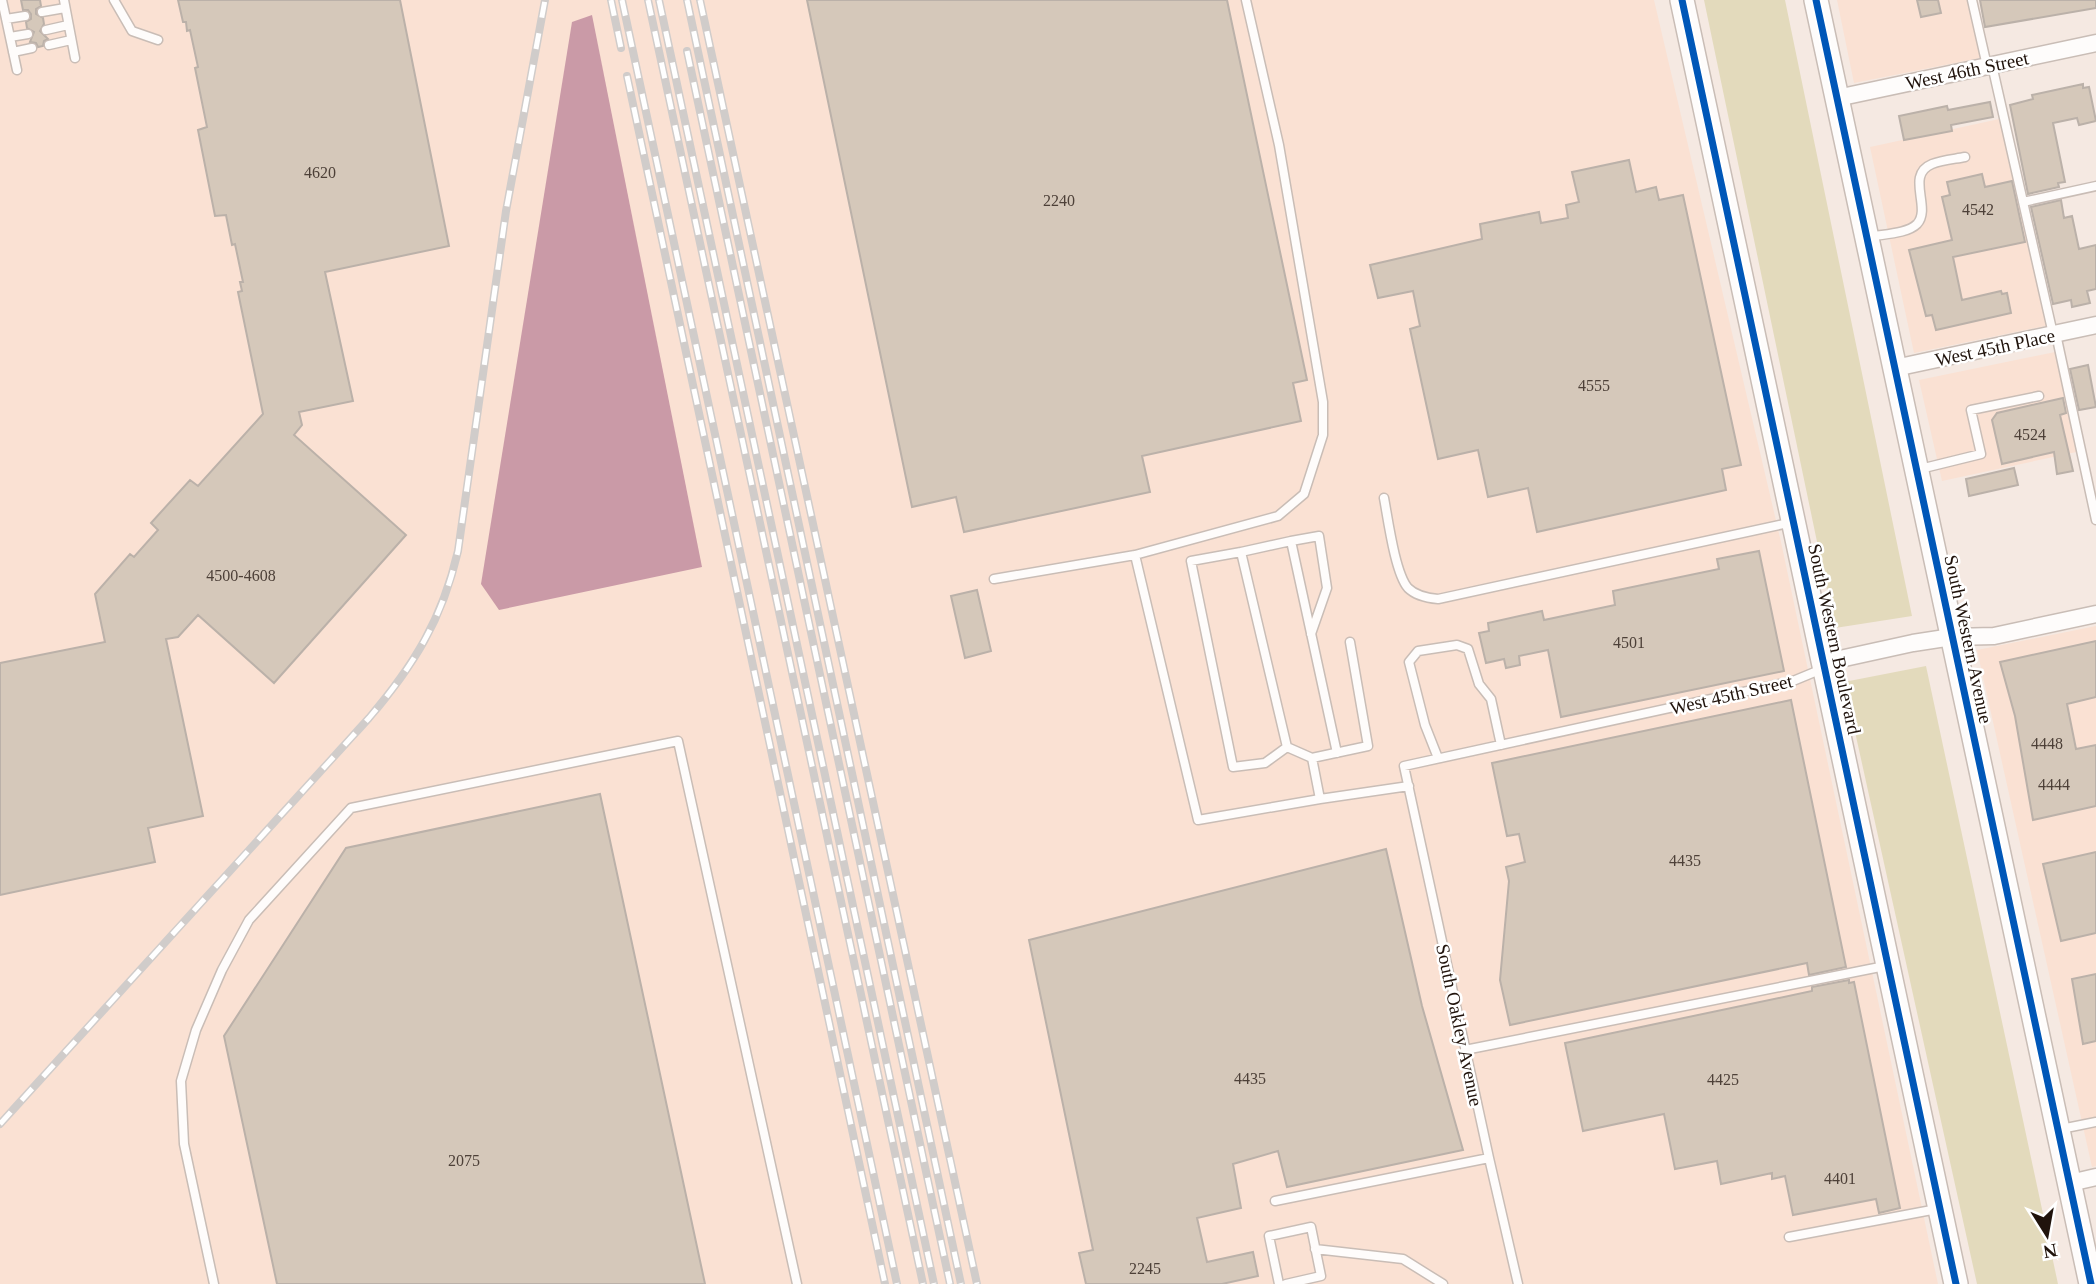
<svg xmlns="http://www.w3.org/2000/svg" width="2096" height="1284" viewBox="0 0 2096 1284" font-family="Georgia,serif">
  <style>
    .built { fill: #fae1d3 }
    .green { fill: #e3dabc }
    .water { fill: #ca9aa7 }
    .building { fill: #d5c8ba; stroke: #bbb1a9; stroke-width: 2 }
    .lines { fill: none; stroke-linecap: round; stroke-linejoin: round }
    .lane-casing { stroke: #c9bdb6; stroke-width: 11 }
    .street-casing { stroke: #c9bdb6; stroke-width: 19 }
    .secondary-casing { stroke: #c9bdb6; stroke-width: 26 }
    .lane { stroke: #fefcfb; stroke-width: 8 }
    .street { stroke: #fefcfb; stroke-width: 16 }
    .secondary { stroke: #fefcfb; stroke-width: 23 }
    .rail-casing { stroke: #d0ccca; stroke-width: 8 }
    .rail { stroke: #fff; stroke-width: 5; stroke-dasharray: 16; stroke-linecap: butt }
    .cycleway-casing { stroke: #fff; stroke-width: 11 }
    .cycleway { stroke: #0057b8; stroke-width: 7 }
    .labels { text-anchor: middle; stroke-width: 5; stroke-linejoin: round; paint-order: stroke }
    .number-label { font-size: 16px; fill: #4d4038 }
    .street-label { font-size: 19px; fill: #20130c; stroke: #fff }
  </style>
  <rect width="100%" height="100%" fill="#f5e9e2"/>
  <!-- built -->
  <path class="built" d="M0 0H1654L1781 542 1938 1284H0Z
    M1837 0H1972L1985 57 1854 83Z
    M2004 118 2050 325 1914 353 1870 147Z
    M2060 351 2081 451 1942 481 1919 380Z
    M2096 626V1166L2092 1167 1977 650Z"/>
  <!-- green -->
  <path class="green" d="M1704 0H1785L1912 616 1835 628Z
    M1926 666 2058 1284H1977L1844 682Z"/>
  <!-- water -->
  <path class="water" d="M592 15 702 567 499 610 481 584 572 22Z"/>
  <!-- building -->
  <path class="building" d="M21 0H40L41 6 36 9V14L43 18 44 24 40 31 48 39 44 41 43 46 38 47 36 43 30 42 34 32 27 28 26 22 31 19V14L28 10H23Z
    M178 0H400L449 246 325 272 353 401 299 412 302 425 294 435 406 535 274 683 198 615 178 637 166 639 203 816 148 828 155 862 0 895V663L105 642 95 594 130 554 134 557 158 530 151 523 190 480 198 486 263 414 238 292 242 291 240 282H243L235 244 232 245 226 215 215 216 198 130 207 127 195 68 198 67 190 30 187 31 186 22H183Z
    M807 0H1227L1307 380 1293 383 1301 421 1142 456 1150 492 964 532 956 497 912 507Z
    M1917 0H1938L1941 13 1921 17Z
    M1980 0H2096V8L1985 27Z
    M2083 84V88L2089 87 2096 121 2079 125 2077 118 2053 123 2065 182 2058 183 2059 187 2028 194 2010 105 2033 99 2032 95Z
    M1990 102 1993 117 1951 125 1952 131 1904 140 1899 116 1947 106 1948 110Z
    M1629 160 1636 192 1656 187 1659 200 1683 195 1741 465 1722 469 1726 490 1537 532 1528 488 1488 497 1478 450 1438 459 1410 329 1420 326 1413 291 1378 298 1370 265 1482 239 1480 224 1539 212 1541 223 1568 218 1566 205 1579 202 1572 172Z
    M1982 174 1985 187 2012 181 2025 242 1953 257 1962 300 2001 291 2002 294 2007 293 2011 313 1936 330 1932 315 1926 316 1909 250 1952 240 1942 197 1950 195 1947 182Z
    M2061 200 2064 218 2072 216 2079 249 2096 245V289L2087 291 2090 303 2072 307 2071 300 2053 304 2031 207Z
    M2088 365 2096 407 2079 410 2070 369Z
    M2063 398 2066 413 2060 415 2073 471 2057 474 2054 452 2002 464 1992 420 1997 413Z
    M2014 468 2018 485 1969 496 1966 479Z
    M1759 551 1784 671 1561 717 1548 650 1519 656 1520 665 1506 668 1504 659 1486 663 1479 633 1489 631 1488 623 1542 611 1544 620 1615 605 1613 591 1719 569 1717 559Z
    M977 590 991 651 965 658 951 596Z
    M2096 641V697L2067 704 2076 749 2096 745V806L2033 820 2015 716 2000 662Z
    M1791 700 1846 967 1809 975 1807 963 1510 1025 1500 980 1509 881 1506 867 1525 862 1519 834 1507 836 1492 763Z
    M600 794 705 1284H277L224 1036 346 848Z
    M1386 849 1422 1006 1463 1150 1287 1187 1278 1151 1233 1164 1241 1208 1197 1218 1207 1262 1253 1252 1258 1276 1222 1284H1086L1079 1253 1093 1250 1029 940Z
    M2096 852V933L2061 941 2043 864Z
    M2096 974V1041L2083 1044 2072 979Z
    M1849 980V983L1854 982 1900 1208 1879 1213 1876 1199 1793 1215 1785 1176 1772 1179V1173L1721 1184 1717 1161 1675 1169 1664 1114 1583 1131 1565 1043 1812 991V987Z"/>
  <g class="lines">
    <!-- lane casing -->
    <g class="lane-casing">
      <path id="lane" d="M2 0 17 70
        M64 0 75 58
        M114 0 132 31 158 40
        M1972 0 1987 66
        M42 12 65 8
        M6 19 25 16
        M46 30 68 25
        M10 37 28 34
        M49 45 71 40
        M13 52 32 48
        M1992 65 2053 334
        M2023 202 2096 186
        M1869 237C1882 234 1907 234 1917 224 1932 208 1905 175 1932 164 1942 160 1955 159 1965 157
        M2056 334 2096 520
        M1920 469 1981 454 1971 410 2039 396
        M1384 498C1388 519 1395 573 1408 588 1416 596 1427 598 1438 599L1793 522
        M1291 541 1241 552 1287 747 1312 758
        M1241 552 1191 561 1233 767 1265 763 1287 747
        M1135 555 1198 820 1320 799
        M994 579 1135 555 1278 516 1304 494 1323 435V402L1279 145 1246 0
        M1311 634 1327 588 1319 536 1291 541 1337 753
        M1350 642 1368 746 1312 758 1320 799 1409 786
        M1438 758 1425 725 1409 662 1418 651 1457 645 1468 649 1479 684 1491 699 1501 745
        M1465 1050 1885 966
        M2061 1129 2096 1122
        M1275 1201 1489 1158
        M1789 1237 1937 1209
        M1315 1249 1403 1259 1443 1284
        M214 1284 184 1144 181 1081 196 1030 222 970 249 920 351 808 678 741 797 1284
        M1279 1284 1269 1236 1311 1227 1321 1276 1286 1284
        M1518 1284 1489 1158 1404 766 1793 681 1822 669"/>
    </g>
    <!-- street casing -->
    <g class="street-casing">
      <path id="street" d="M1837 98 2096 43
        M1895 368 2096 325
        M1825 668 1840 659 1913 643 1952 637 1994 636 2096 614
        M2070 1183 2096 1177"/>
    </g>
    <!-- secondary casing -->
    <g class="secondary-casing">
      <path id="secondary" d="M1682 0 1956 1284
        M1816 0 2091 1284"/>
    </g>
    <!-- lane -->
    <use href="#lane" class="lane"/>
    <!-- street -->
    <use href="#street" class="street"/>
    <!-- secondary -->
    <use href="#secondary" class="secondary"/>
    <!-- rail casing -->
    <g class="rail-casing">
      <path id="rail" d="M611 0 621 48
        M622 0 897 1284
        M648 0 923 1284
        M659 0 934 1284
        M687 0 961 1284
        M700 0 977 1284
        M687 51 950 1284
        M627 76 885 1284
        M0 1124 369 718C414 665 442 620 458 551L506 211 545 0"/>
    </g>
    <!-- rail -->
    <use href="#rail" class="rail"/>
    <!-- cycleway casing -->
    <g class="cycleway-casing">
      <path id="cycleway" d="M1682 0 1956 1284
        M1816 0 2091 1284"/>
    </g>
    <!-- cycleway -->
    <use href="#cycleway" class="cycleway"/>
  </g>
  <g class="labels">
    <!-- number labels -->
    <g class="number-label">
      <text x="320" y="178">4620</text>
      <text x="1059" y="206">2240</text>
      <text x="1978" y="215">4542</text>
      <text x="1594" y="391">4555</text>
      <text x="2030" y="440">4524</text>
      <text x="241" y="581">4500-4608</text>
      <text x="1629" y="648">4501</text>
      <text x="2047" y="749">4448</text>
      <text x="2054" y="790">4444</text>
      <text x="1685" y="866">4435</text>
      <text x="1250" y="1084">4435</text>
      <text x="1723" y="1085">4425</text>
      <text x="464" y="1166">2075</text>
      <text x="1840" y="1184">4401</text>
      <text x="1145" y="1274">2245</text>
    </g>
    <!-- street labels -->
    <g class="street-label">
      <text transform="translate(1967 70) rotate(-12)" y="7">West 46th Street</text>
      <text transform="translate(1995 347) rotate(-12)" y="7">West 45th Place</text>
      <text transform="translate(1835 639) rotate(78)" y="7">South Western Boulevard</text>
      <text transform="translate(1969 639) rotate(78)" y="7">South Western Avenue</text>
      <text transform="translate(1731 694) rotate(-13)" y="7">West 45th Street</text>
      <text transform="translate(1460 1025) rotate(78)" y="7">South Oakley Avenue</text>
    </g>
  </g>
  <!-- north arrow -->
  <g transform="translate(2047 1235) rotate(169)" stroke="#ffffff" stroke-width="5" paint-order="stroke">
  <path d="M0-5L12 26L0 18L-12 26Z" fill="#20130c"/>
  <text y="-10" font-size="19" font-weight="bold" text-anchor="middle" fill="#20130c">N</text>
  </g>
</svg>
